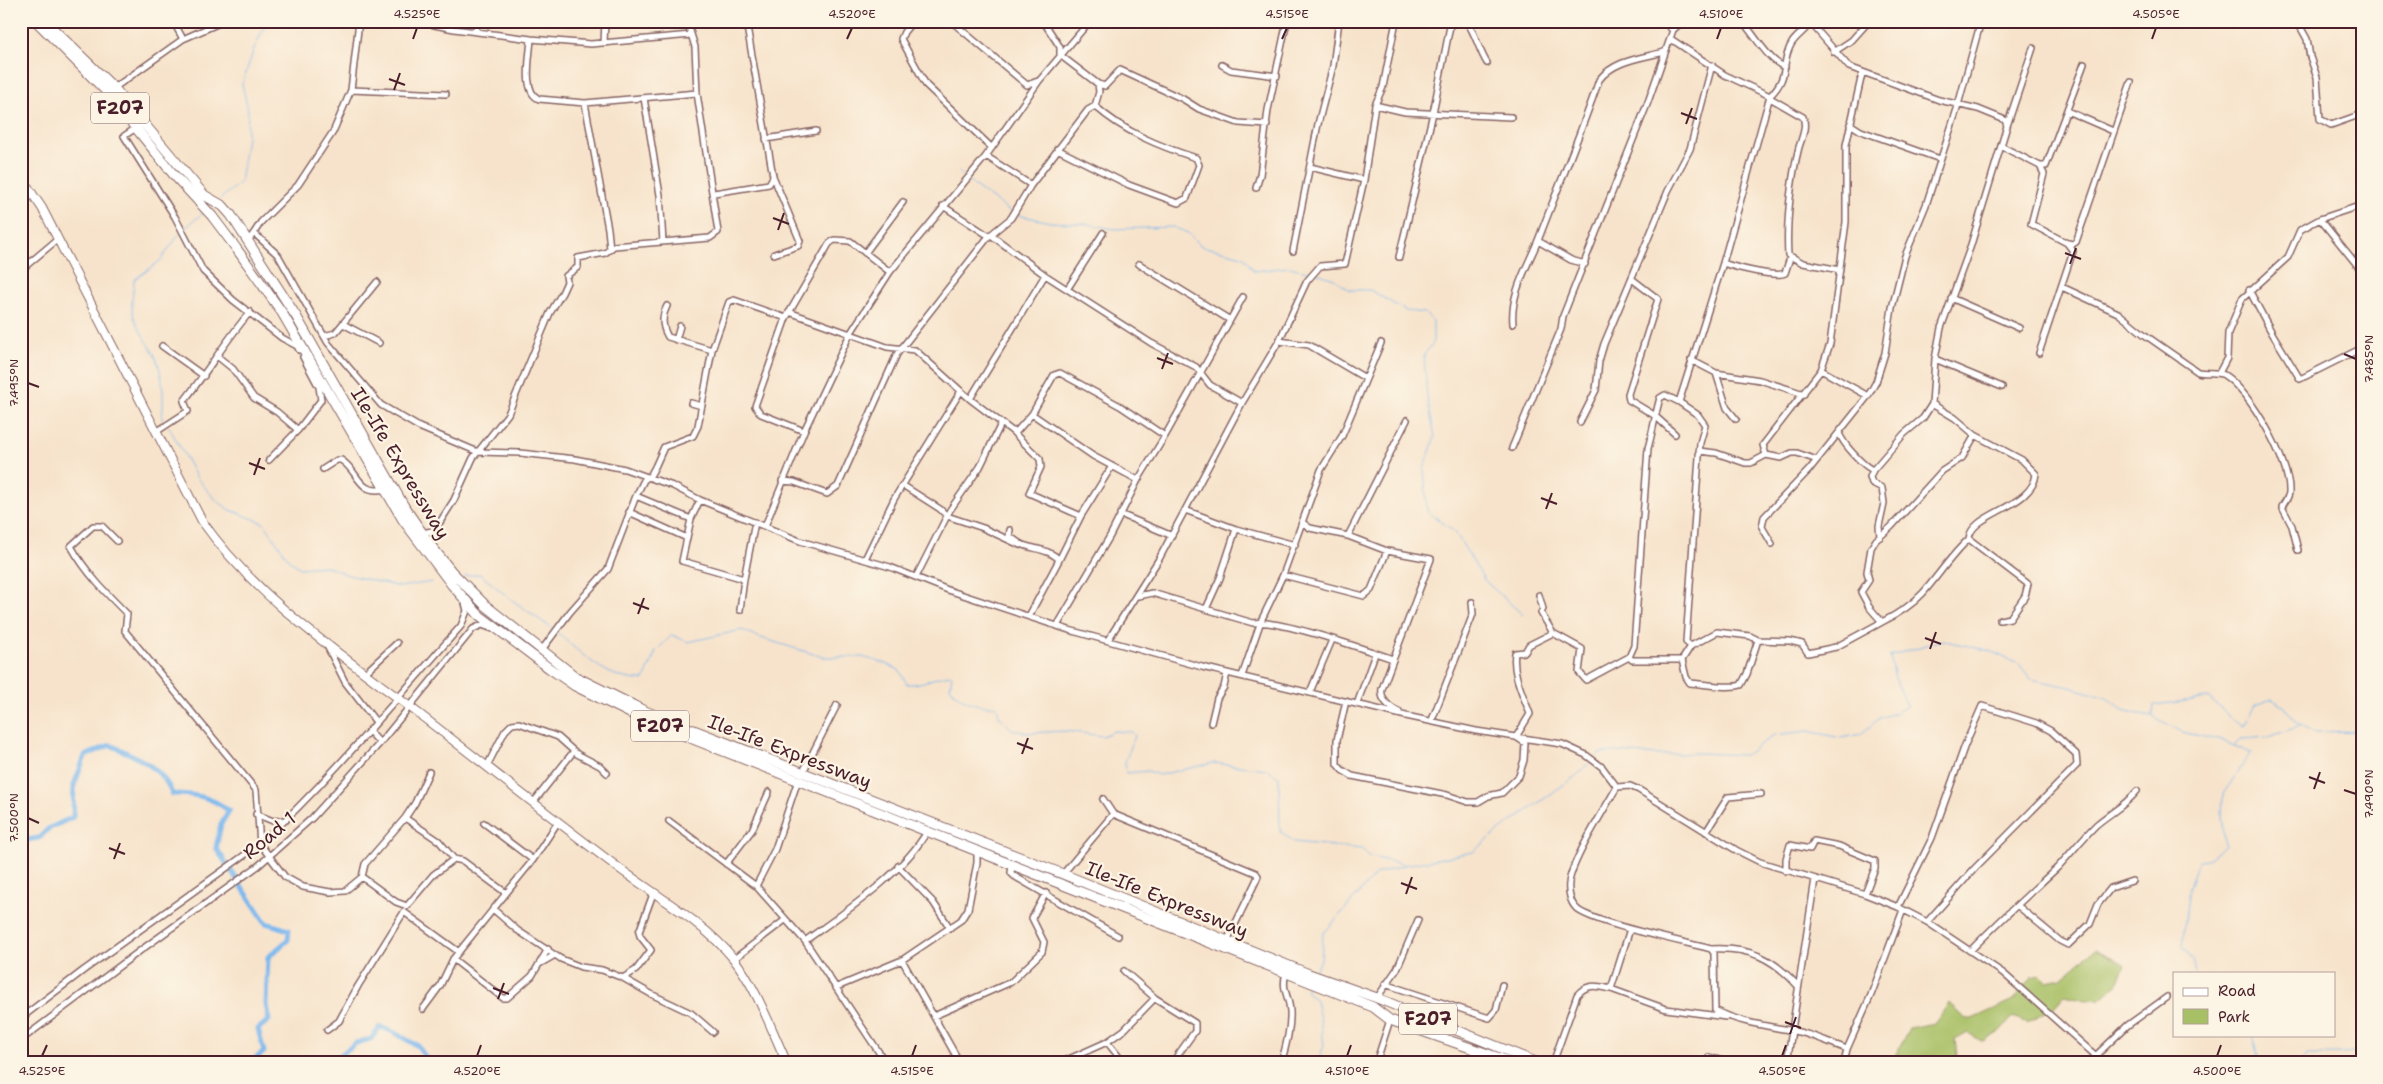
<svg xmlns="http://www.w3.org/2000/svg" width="2383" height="1084" viewBox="0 0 2383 1084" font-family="'Shantell Sans',sans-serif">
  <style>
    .green { fill: #a7bf65; stroke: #786f48 }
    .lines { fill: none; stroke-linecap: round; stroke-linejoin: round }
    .stream { stroke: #7cb8ee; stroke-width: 1 }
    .canal { stroke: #7cb8ee; stroke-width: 5 }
    .minor-casing { stroke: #876463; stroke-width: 8 }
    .secondary-casing { stroke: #876463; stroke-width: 10 }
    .primary-casing { stroke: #876463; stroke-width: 11 }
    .minor { stroke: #fff; stroke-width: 5 }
    .secondary { stroke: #fff; stroke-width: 8 }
    .primary { stroke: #fff; stroke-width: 9 }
    .ticks { fill: none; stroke: #4a1f2b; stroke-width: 2 }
    .labels { text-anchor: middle; stroke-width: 4.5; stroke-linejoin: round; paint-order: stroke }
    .shield { fill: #fcf5e5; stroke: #7f5f63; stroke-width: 1 }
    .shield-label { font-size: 18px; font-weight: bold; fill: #4a1f2b }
    .street-label { font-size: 19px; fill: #4a1f2b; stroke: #fcf5e5 }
    .neatline { fill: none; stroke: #4a1f2b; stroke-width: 2 }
    .ticks-label { font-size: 12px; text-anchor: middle; fill: #4a1f2b }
  </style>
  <rect width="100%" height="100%" fill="#fcf5e5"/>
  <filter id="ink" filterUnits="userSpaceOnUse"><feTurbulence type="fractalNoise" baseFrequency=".02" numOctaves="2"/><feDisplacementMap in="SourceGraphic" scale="10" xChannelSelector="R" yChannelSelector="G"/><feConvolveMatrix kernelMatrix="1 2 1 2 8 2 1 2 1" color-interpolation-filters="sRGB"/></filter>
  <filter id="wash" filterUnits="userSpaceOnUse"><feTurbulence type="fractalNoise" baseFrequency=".0096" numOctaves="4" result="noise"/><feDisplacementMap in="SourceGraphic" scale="20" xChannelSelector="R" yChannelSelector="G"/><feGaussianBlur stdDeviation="1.12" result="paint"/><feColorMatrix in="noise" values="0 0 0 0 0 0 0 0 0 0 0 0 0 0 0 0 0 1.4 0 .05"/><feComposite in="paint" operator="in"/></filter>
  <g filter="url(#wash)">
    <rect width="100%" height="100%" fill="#f7e3cb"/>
    <!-- green -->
    <path class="green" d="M2095 949 2125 964 2117 984 2101 999 2086 1000 2065 995 2054 1007 2027 1023 2013 1017 1998 1033 1983 1042 1968 1033 1955 1040 1958 1063H1886L1892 1062 1909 1028 1935 1023 1949 1003 1966 1019H1972L2014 1000 2031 977 2040 975 2047 981 2061 978Z"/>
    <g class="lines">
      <!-- stream -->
      <path class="stream" d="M959 172 965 178
        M968 181 1011 212
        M220 199 240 183 247 137 248 110 242 84 254 49 267 21
        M1014 214 1050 222 1088 224 1114 229 1173 227 1188 233 1201 246 1243 256 1254 271 1289 267 1311 272
        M184 229 203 213
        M1317 273 1334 279 1350 290H1370L1406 311 1425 313 1433 321V343L1424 355 1427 397 1435 437 1424 469 1427 511 1455 532 1485 581 1523 615
        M166 424 162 419C164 398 164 378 156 358 149 341 134 327 132 308 131 299 134 289 134 280L160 261 180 233
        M169 427 197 478 213 497 228 509 264 523 289 560 300 568 326 566 348 575 400 587 432 582
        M465 576 480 574 508 597 554 630
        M557 633C584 655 607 681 644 680L656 651 672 635 688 642 742 630 758 637 823 657H862L884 663 899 670 907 684C925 685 933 676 952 675L950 687C960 702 979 707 997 706L999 716 1013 730 1028 733 1066 731 1103 736 1114 731 1132 732 1135 736 1125 762 1126 773 1148 771 1159 775 1213 763 1267 769 1279 778 1280 831 1294 842 1362 849 1370 857 1404 864
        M2153 715 2154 705 2209 698 2231 718 2244 726 2255 705 2272 699 2285 707 2296 723 2316 732 2362 731
        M2234 746 2241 739 2269 737 2300 726
        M1595 758 1600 753 1618 752 1658 755 1698 753 1745 755 1774 735 1808 731 1841 738 1861 734 1880 718 1897 712 1907 706 1895 678 1890 656 1942 640 1990 651 2019 664 2031 679 2070 687 2107 698 2123 710 2146 716H2153L2182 732 2223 741 2251 753 2223 794 2222 815 2225 846 2210 858 2198 862 2189 886 2182 948 2193 960 2196 973
        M1315 971 1321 960 1323 934 1376 874 1405 865 1473 852 1496 833 1576 776 1590 762
        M1308 986 1306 991 1316 1000 1320 1019 1324 1045 1318 1063
        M2252 1035 2260 1063
        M2300 1063 2307 1054H2342L2362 1052"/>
      <!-- canal -->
      <path class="canal" d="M21 841 39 838 48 829 73 817 74 785 85 756 110 745C134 755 164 768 172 794 194 794 211 796 229 811L221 824 216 848 266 923 289 930 288 940 268 957 266 1005 269 1020 258 1029 264 1052 249 1063
        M330 1063 356 1043 371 1039 380 1027 391 1031 418 1046 429 1063"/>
    </g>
  </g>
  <g filter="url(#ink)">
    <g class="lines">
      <!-- minor casing -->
      <g class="minor-casing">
        <path id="minor" d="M173 21 183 39
          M415 21 454 29 531 39 591 44 691 35
          M746 21 773 176 800 241 798 246 774 254
          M913 21 904 32 901 39 926 85 991 147
          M951 21 1027 85 1038 81
          M1043 21 1060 47V55L1098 84 1105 86 1120 70 1183 99 1199 109 1238 123 1267 125
          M1396 21 1383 87 1375 105 1405 112 1511 117
          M1466 21C1475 31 1478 49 1487 63
          M1662 21 1673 30
          M1742 21C1754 34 1769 62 1785 67
          M1809 21 1849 67 1939 100 1978 109 2005 120 2007 126 1970 248 1941 328 1935 359 1932 404 1923 418 1904 434 1873 470 1870 477 1872 483 1882 488 1884 503 1879 526 1880 537
          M2297 21 2307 39 2310 57 2317 77 2320 119 2331 125 2362 114
          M1810 22C1807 30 1797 35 1792 43 1780 62 1791 75 1770 96L1723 263 1679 402 1698 415 1705 425 1700 443 1686 642 1691 646 1717 632 1750 636 1758 640 1790 641 1802 644 1808 653 1836 647 1882 622 1869 607 1861 592 1869 580 1867 572 1871 548 1876 540 1891 527 1942 471 1962 458 1975 435 1955 418 1932 404
          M476 31 477 21
          M531 39C530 56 522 92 539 99L585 103 697 93
          M1671 39 1725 75 1770 96
          M604 43 605 21
          M1834 52 1852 40 1869 21
          M1222 65 1231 70 1277 76
          M114 88 183 39 224 21
          M351 90 446 94
          M644 98 660 195 663 242
          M1770 98 1803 117C1807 126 1802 138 1799 147 1791 178 1786 223 1788 255L1803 263 1840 270
          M585 103 608 229 610 249
          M2067 111 2113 131
          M1850 124 1861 131 1940 159
          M2007 126 2033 48
          M136 128 124 136 175 217 203 271 233 300 282 338 297 346 299 350
          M766 139 816 131
          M2001 146 2040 166H2046L2084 64
          M1057 149 1129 185 1178 203 1187 198 1199 165 1196 158C1159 146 1124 132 1095 106L1099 92 1098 84
          M1310 167 1364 180
          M1031 185 1088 110 1095 106
          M1256 188 1260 175 1268 110 1287 21
          M714 193 769 184 773 177
          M943 206 989 236
          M2320 219 2362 271
          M254 233 261 222 298 185 333 132 351 90 359 21
          M991 235 1045 275
          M248 241 254 233 278 255 328 343 381 405 419 427 478 452 520 453 575 459 625 469 673 486 700 500 800 541 890 567 948 590 1069 630 1202 667 1406 716 1476 731 1562 744 1586 755 1602 767 1617 787 1630 786 1639 790 1736 850 1760 862 1865 894 1898 907 1927 922 2003 973 2104 1063
          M1538 241 1571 260 1585 264
          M2068 243 2073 244 2076 242 2131 82
          M1293 251 1318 124 1333 66 1339 21
          M865 253 903 202
          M1399 257 1433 113 1451 21
          M1723 263C1734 267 1776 278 1785 273L1790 258
          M1139 264 1230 320
          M21 270 58 239
          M1632 279 1658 299 1628 394 1629 400 1654 415 1675 434
          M2062 287 2118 313 2145 335 2198 372C2207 374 2217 371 2224 375 2250 391 2291 463 2289 493 2288 499 2284 502 2282 507L2292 526 2298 550
          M1068 288 1103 233
          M2249 290 2272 333 2300 379 2362 348
          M1951 298 2019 328
          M667 306C661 317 662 327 668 337L712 350
          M789 312 887 347 915 350 970 399 1012 431 1040 459 1041 467 1029 493 1081 516
          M343 324 379 343
          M1513 324C1510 293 1528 266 1539 238 1559 185 1581 133 1599 80 1614 60 1642 58 1664 52
          M324 336 335 333 377 282
          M676 340 680 326
          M1279 341 1309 345 1365 378
          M162 346 204 376
          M2039 353 2073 251 2067 243 2031 224 2044 174 2040 166
          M217 356 233 369 254 398 277 412 298 430
          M1935 359 2002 387
          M1691 360 1716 373 1760 380 1804 394
          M1716 373 1727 408 1736 419
          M2219 373 2227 358 2228 333 2242 299 2288 257 2300 230 2320 219 2362 205
          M1868 396 1876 382 1885 353 1892 308 1905 256 1926 205 1957 109 1981 21
          M970 399 1045 275 1151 343 1196 367 1210 385 1242 403
          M691 403 702 406
          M1032 414 1093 456 1138 480
          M1580 422 1596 390 1599 361 1604 344 1668 191 1690 149 1712 65
          M804 431 761 414 755 406 786 318 829 244 834 240 850 241 890 272
          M1012 431H1017L1032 414 1054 375 1060 373 1120 406 1165 436
          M156 432 188 411 184 401C207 372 226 340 250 312
          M1839 433C1843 444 1863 466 1873 470
          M1975 435 2022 460 2036 474C2033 508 1970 513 1969 539L2028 584 2025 596 2010 618 2000 620
          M1512 448 1561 329 1563 316 1648 102 1673 30 1683 21
          M1699 451 1716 453 1745 463H1751L1766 455
          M269 460 298 430 321 400 319 387 303 357
          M1817 460 1797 453H1792L1781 458 1766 455 1763 445 1821 370 1830 344 1846 222V145L1862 74
          M323 469 337 460H341C359 471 358 495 384 489
          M782 481 794 482 827 494 838 486 897 354 989 236 1011 218 1031 185 986 156 1039 81 1090 21
          M904 486 940 509 947 516 983 528 1020 545
          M636 496 691 519
          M700 500 691 519 682 561 744 579
          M1185 510 1236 529 1295 545
          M629 512 687 538
          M1120 514 1170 535
          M1303 523 1310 528 1348 536 1387 551 1431 559 1382 689C1380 700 1389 707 1399 712
          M765 526 804 431 850 334 890 272 986 156
          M1010 530 1009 536C1014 539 1018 543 1023 545 1034 549 1052 550 1059 560L1029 616
          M422 533 432 531 440 522 454 500 473 458 508 414 550 313 562 293 567 282 566 276 578 267V258L605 253 614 246 710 238 718 232 697 93 695 47 687 21
          M1348 536 1407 420
          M117 541 102 526H93L71 546C86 573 106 593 127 614L125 631 256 790 260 844 285 877 303 887 330 892 345 891 362 877
          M1772 544 1762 527 1764 517 1809 470 1868 396 1821 370
          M865 559 894 499 961 391
          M1059 560 1081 516 1112 466
          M1283 575 1364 596 1371 590 1387 551
          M916 577 950 510 980 467 1001 424
          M1539 595 1543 609 1541 613 1553 633
          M1138 596 1152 593 1253 623C1276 618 1367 650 1393 659
          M1206 609 1220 578 1236 529
          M740 610 744 579 755 522
          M1882 622C1896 615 1912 605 1923 593 1939 575 1951 555 1969 539
          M1057 626 1110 536 1138 480 1165 436 1243 297
          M1108 640 1159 559 1242 403 1279 341 1307 281 1320 266 1345 264 1364 180 1375 105
          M327 646 345 682 376 722
          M1691 646 1682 660 1686 677 1690 683C1705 684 1729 689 1741 685L1747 674 1758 640
          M541 651 570 612 608 569 636 496 644 480 650 476 655 467 664 447 693 436 698 426 712 350 729 302 734 300 786 318
          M1629 657 1632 660H1682
          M365 673 397 643
          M1242 676 1261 621 1283 575 1321 470 1342 436 1381 343
          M1310 692 1332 640
          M1346 701 1337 740V764L1342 770 1352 776 1447 795 1468 802H1478L1488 796 1502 793 1519 776 1524 760 1525 743 1516 737 1530 714C1523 694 1512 675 1515 653L1525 652 1529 645 1553 633 1582 649 1579 672 1586 680 1629 657 1634 646 1648 448C1653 431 1655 415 1660 398L1665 395 1679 402
          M1357 704 1375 654 1373 652
          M1432 720 1473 614 1472 602
          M1211 723 1217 698 1224 687 1227 673
          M369 731 380 743
          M487 766 505 731 512 724 519 723 558 737 577 754 600 766 607 773
          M803 772 837 705
          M1617 787C1605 808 1571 862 1569 883 1568 891 1570 902 1576 908 1587 922 1689 943 1711 949L1714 953 1715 1010C1739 1023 1768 1026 1794 1031 1812 1034 1830 1043 1847 1049
          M1103 799 1113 814 1256 873 1258 876 1256 881 1227 941
          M533 803 574 751
          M256 814 273 821 286 820
          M405 818 439 841 454 859
          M669 821 756 886 805 941 886 1063
          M484 823 533 860
          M1706 832 1728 797 1761 794
          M726 864 752 830 769 792
          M1012 864 1011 873 1014 876 1118 936
          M898 866 933 902 950 928
          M1786 871V859L1790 845 1810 849 1814 841 1839 846 1875 861V868L1865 894
          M1062 875 1113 814
          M756 886 775 849 798 780
          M407 906 396 902 362 877 365 864 405 818 415 803 429 772
          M2018 906 2060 941 2068 945 2090 924 2098 904 2111 888 2132 881
          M406 907 433 875 454 859 463 861 506 893
          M1898 907 1932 838 1965 745 1982 706 2036 723 2051 731 2076 754 2077 765 1975 868 1927 922
          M493 909 517 930 561 959 581 967 602 970 623 978 651 994 691 1013 713 1032
          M805 941C845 912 904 873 928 830
          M1711 949C1750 947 1773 958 1798 986
          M1971 950C1998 922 2028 895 2057 868 2070 854 2082 839 2096 825 2110 813 2125 806 2137 791
          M453 959 503 998H507L532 976 548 949
          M734 959 785 920
          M902 960 960 1063
          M541 963 555 955
          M1124 971 1155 998 1195 1023V1031L1172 1063
          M623 978 636 970 651 950 640 936 639 932 653 894
          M1385 984 1489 1018 1496 1010 1502 985
          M837 987 902 960 961 920 968 909 977 863V850
          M1611 989 1666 1009 1726 1017
          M1377 998 1397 969 1418 920
          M423 1009 440 986 453 959 533 860 558 822
          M934 1016 1011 982 1042 952 1044 942 1032 918 1046 893
          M21 1018 84 970 260 844C333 777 395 700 461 626L467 611 465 603
          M327 1030 339 1021 358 986 404 912 459 952
          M21 1040 141 950 258 866 312 818 380 743 473 629 482 625 493 629
          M1107 1042 1124 1063
          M1709 1057 1730 1063
          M1060 1063 1107 1042 1124 1030 1155 998
          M1281 1063C1286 1047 1291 1028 1290 1011 1289 995 1281 990 1286 973
          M1376 1063 1390 1020
          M1553 1063 1577 995C1587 983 1597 986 1611 989L1630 929
          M1787 1063 1815 879
          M1844 1063 1847 1049 1871 995 1903 910
          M2088 1063 2128 1025 2167 997"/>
      </g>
      <!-- secondary casing -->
      <g class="secondary-casing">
        <path id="secondary" d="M21 177 42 208 202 521C256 598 336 651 410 707 478 759 544 812 612 863 650 892 704 922 733 958 757 988 771 1029 787 1063"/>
      </g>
      <!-- primary casing -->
      <g class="primary-casing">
        <path id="primary" d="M36 21 105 90 174 175 212 216 236 248 281 311 403 520 452 585 479 615 549 668 575 686 642 719 1373 1007 1390 1020 1514 1063
          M45 21 114 88 204 195 223 206 231 215 296 316 405 508 432 547 452 572 485 605 576 677 645 711 1063 874 1309 974 1377 998 1538 1063"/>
      </g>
      <!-- minor -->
      <use href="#minor" class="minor"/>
      <!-- secondary -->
      <use href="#secondary" class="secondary"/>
      <!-- primary -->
      <use href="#primary" class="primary"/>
    </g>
  </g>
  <!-- ticks -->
  <path class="ticks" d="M413 39 417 28M847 39 852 28M1282 39 1287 28M1717 39 1721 28M2152 39 2156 28M389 79 405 85M394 90 400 73M1681 113 1697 119M1686 124 1692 108M773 218 789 224M778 230 784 213M2065 253 2081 259M2070 264 2076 248M2344 354 2356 359M1157 358 1173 364M1162 369 1168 353M28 383 39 387M249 463 265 469M254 475 260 458M1541 498 1557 504M1546 509 1552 493M633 603 649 609M638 614 644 598M1925 638 1941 644M1930 649 1936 632M1017 743 1033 749M1022 754 1028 738M2309 777 2325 783M2314 789 2320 772M2344 790 2356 794M28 818 39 823M109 848 125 854M114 859 120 843M1401 883 1417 889M1406 894 1412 877M493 988 509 994M498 999 504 983M1785 1022 1801 1028M1790 1034 1796 1017M42 1056 47 1045M477 1056 481 1045M912 1056 916 1045M1347 1056 1351 1045M1782 1056 1786 1045M2217 1056 2221 1045"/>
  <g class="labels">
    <!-- shield labels -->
    <g class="shield">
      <rect x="91" y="92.5" width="58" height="31" rx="4"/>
      <rect x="631" y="710.5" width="58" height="31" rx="4"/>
      <rect x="1399" y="1003.5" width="58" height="31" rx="4"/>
    </g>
    <g class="shield-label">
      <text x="120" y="114">F207</text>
      <text x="660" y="732">F207</text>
      <text x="1428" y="1025">F207</text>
    </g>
    <!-- street labels -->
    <g class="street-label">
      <text transform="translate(401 463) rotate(59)" y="7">Ile-Ife Expressway</text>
      <text transform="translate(790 751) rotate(21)" y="7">Ile-Ife Expressway</text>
      <text transform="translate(269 835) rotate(-40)" y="7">Road 1</text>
      <text transform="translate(1167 899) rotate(22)" y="7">Ile-Ife Expressway</text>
    </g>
  </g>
  <!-- margin -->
  <rect width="2383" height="1084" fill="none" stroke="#fcf5e5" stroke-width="55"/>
  <!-- legend -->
  <rect x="2173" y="972" width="162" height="65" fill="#fcf5e5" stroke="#b59f9b"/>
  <rect x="2183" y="988" width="25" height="8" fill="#ffffff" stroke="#b59f9b"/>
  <text x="2218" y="996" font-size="15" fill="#4a1f2b">Road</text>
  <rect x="2183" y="1009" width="25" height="15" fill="#a7bf65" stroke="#b59f9b"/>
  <text x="2218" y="1022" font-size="15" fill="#4a1f2b">Park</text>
  <rect x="28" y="28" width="2328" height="1028" class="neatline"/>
  <g class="ticks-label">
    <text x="417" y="18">4.525°E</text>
    <text x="852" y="18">4.520°E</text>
    <text x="1287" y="18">4.515°E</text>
    <text x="1721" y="18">4.510°E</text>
    <text x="2156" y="18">4.505°E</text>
    <text transform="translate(2369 359) rotate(-90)" y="4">7.485°N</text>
    <text transform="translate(14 383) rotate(-90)" y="4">7.495°N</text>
    <text transform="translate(2369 794) rotate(-90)" y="4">7.490°N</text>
    <text transform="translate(14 818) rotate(-90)" y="4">7.500°N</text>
    <text x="42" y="1075">4.525°E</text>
    <text x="477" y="1075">4.520°E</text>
    <text x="912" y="1075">4.515°E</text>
    <text x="1347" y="1075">4.510°E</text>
    <text x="1782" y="1075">4.505°E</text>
    <text x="2217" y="1075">4.500°E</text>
  </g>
</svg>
